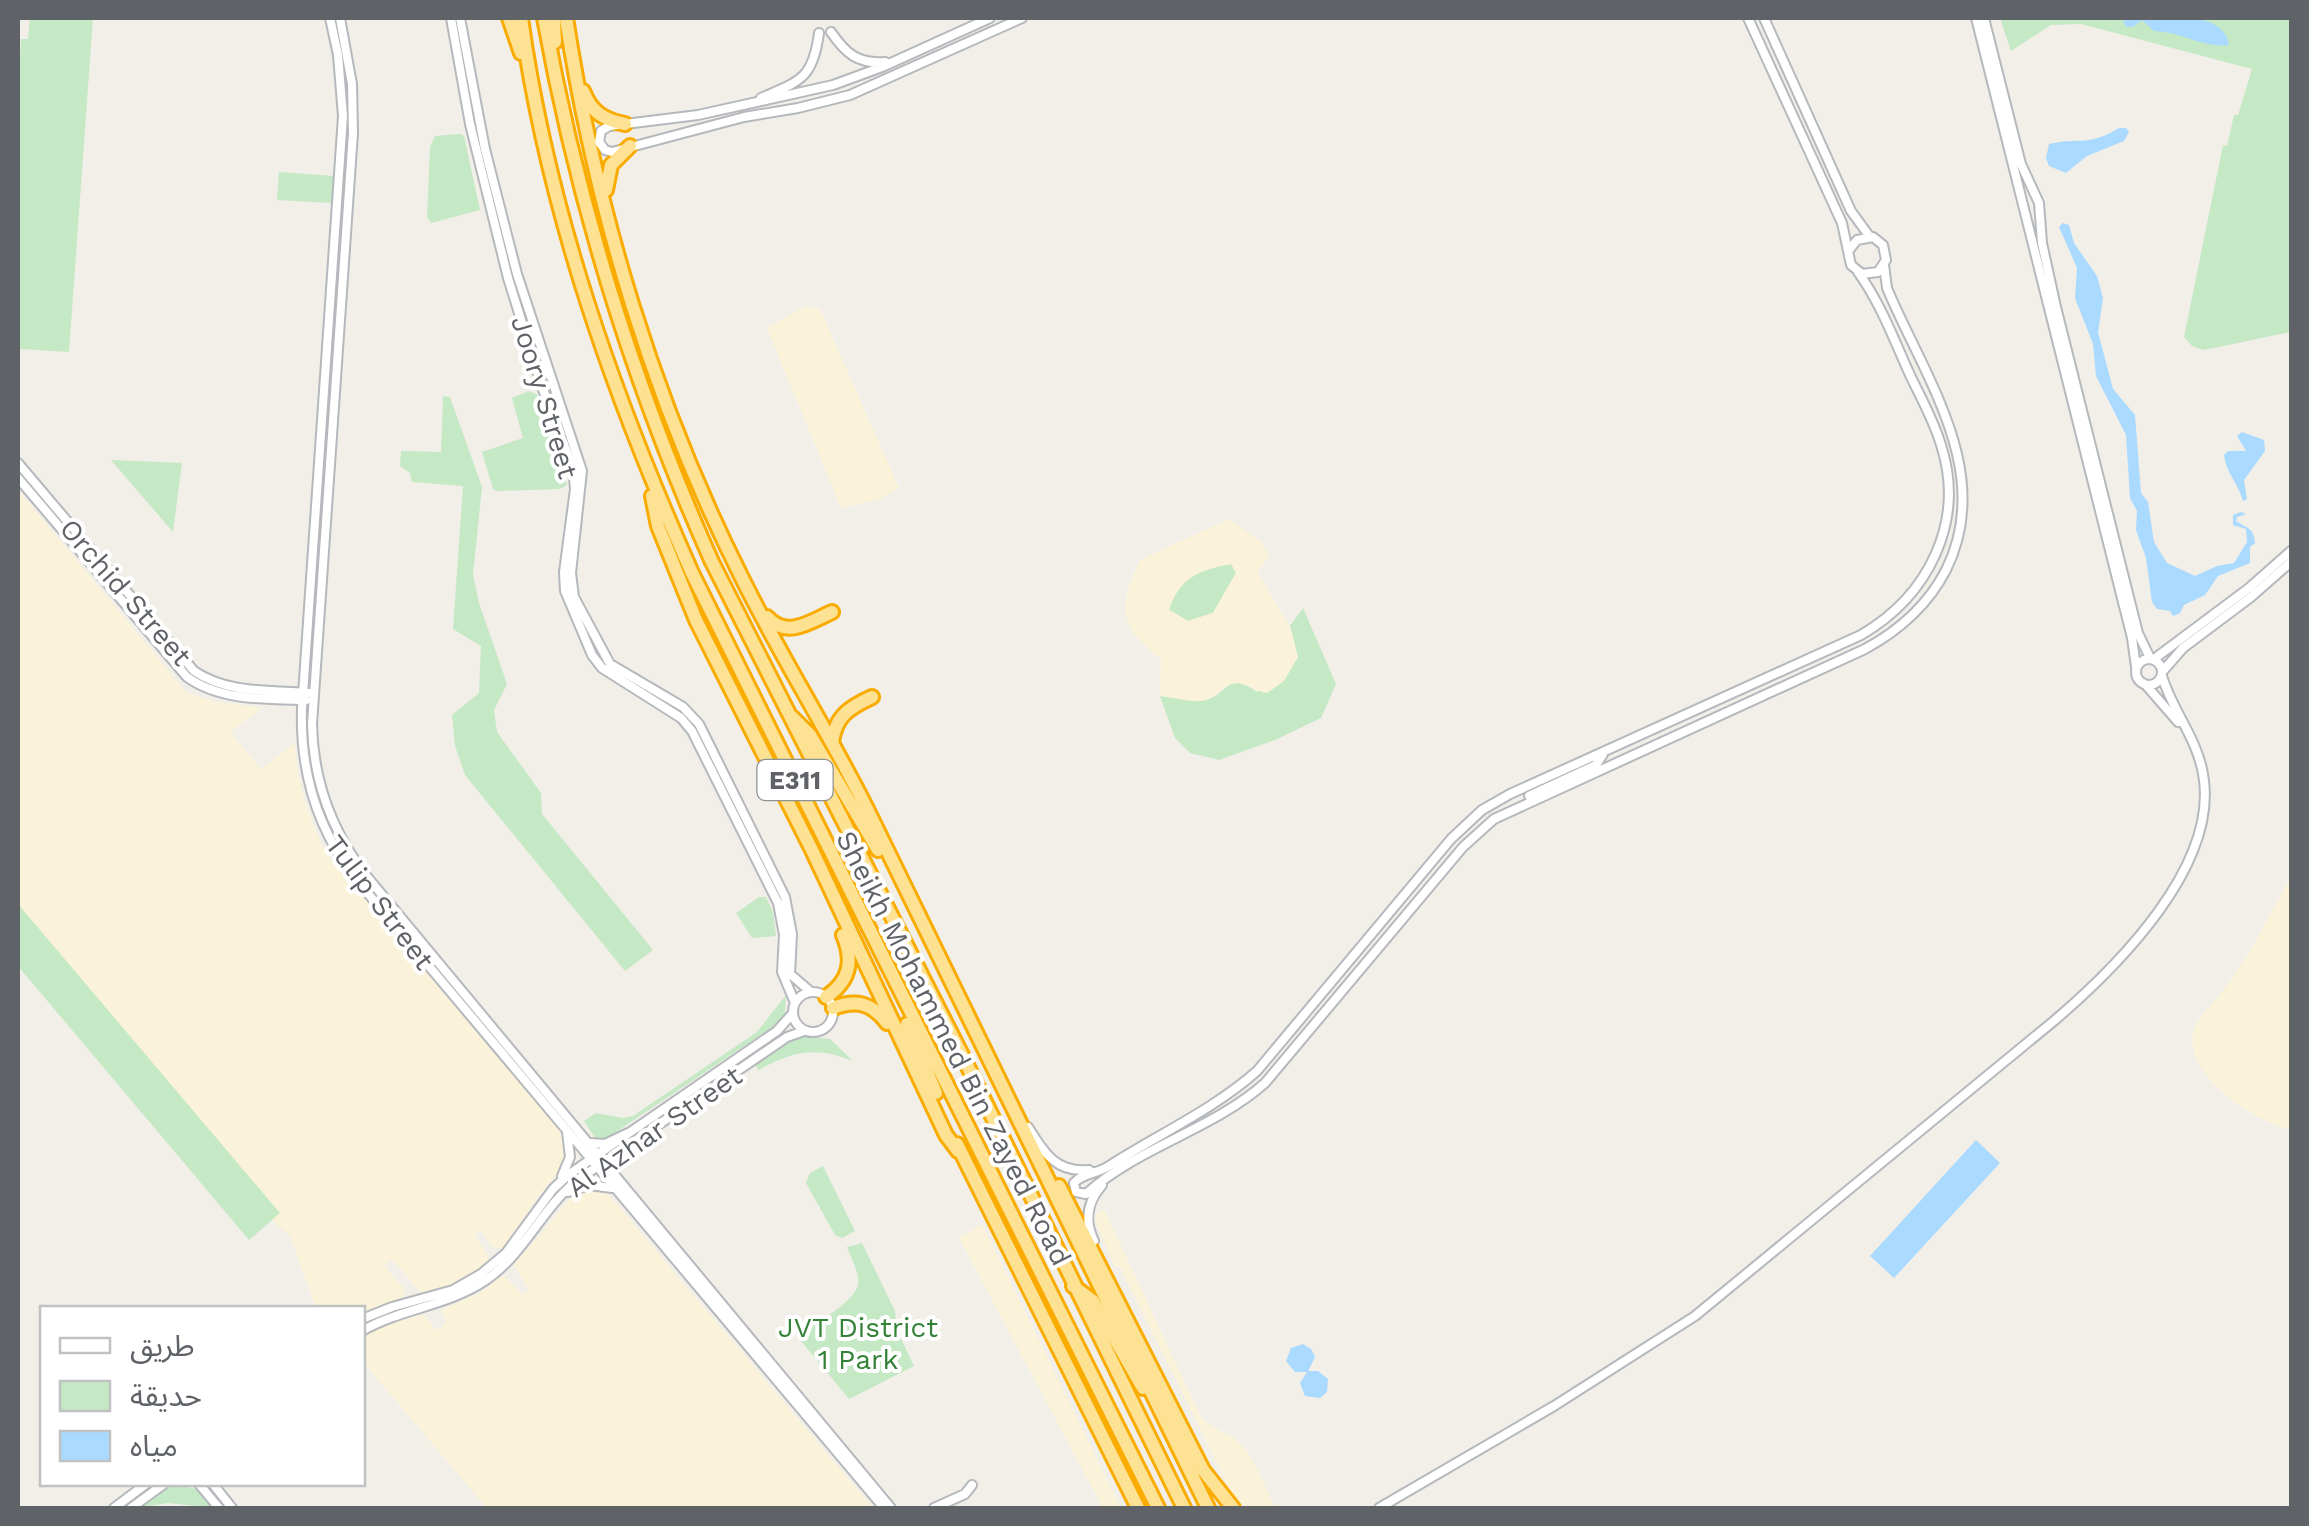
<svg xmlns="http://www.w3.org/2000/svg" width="2309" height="1526" viewBox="0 0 2309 1526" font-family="'Work Sans','Noto Sans Arabic',sans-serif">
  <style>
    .green { fill: #c5e8c5 }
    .sand { fill: #fbf3d9; fill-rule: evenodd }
    .water { fill: #aadaff }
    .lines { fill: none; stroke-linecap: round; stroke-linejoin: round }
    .minor-casing { stroke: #b5b8bc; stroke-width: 12 }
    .highway-casing { stroke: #f9ab00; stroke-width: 18 }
    .minor { stroke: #fff; stroke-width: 8 }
    .highway { stroke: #fde293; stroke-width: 12 }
    .labels { text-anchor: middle; stroke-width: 8; stroke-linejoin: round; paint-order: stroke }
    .shield { fill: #fff; stroke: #8f9295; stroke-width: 2.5 }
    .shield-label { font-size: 25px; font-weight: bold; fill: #5f6368 }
    .street-label { font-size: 28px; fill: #5f6368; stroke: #fff }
    .park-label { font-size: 28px; fill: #348238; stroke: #fff }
  </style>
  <rect width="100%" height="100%" fill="#f1efe8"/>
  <!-- green -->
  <path class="green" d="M30 18H93L69 352 21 349 18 345V95L21 39H28Z
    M2000 18H2291V332L2204 350 2192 346 2184 337 2223 145 2227 146 2234 115H2238L2252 69 2081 24 2051 25 2011 51Z
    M460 134 464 136 480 210 431 223 427 217 430 147 435 136Z
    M279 172 334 176 332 203 277 200Z
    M529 391 538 395 567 485 560 489 497 491 493 489 482 452 523 438 512 398Z
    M443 396 450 397 482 487 473 574 479 603 507 684 494 710 497 732 541 793 542 814 653 950 625 971 465 775 455 746 452 715 479 693 481 646 453 629 463 486 412 482 410 473 400 466 401 451 441 452Z
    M111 460 182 463 173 532Z
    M1231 563 1236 573 1213 613 1188 621 1168 609C1181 576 1198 571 1231 563Z
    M1303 608 1336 684 1321 718 1275 740 1219 760 1190 753 1175 738 1160 696C1171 697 1192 702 1200 701 1229 699 1223 669 1257 692L1298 658 1290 626Z
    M759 897H766L773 912 776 936 752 938 736 913Z
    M18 901 280 1213 249 1240 18 966Z
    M786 995 785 1013 777 1024 607 1138 596 1139 584 1121 596 1113 623 1118 633 1116 757 1032Z
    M799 1036 830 1039 853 1061C818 1046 791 1051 759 1070L755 1065 768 1054Z
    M823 1166 855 1231 842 1238 835 1235 806 1183 810 1173Z
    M862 1243 895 1311 897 1330 914 1366 849 1399 797 1336C812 1325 854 1303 858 1285 860 1273 851 1258 847 1247Z
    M175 1484 200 1490 216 1508 168 1503 137 1508 164 1487Z"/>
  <!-- sand -->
  <path class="sand" d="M806 306 820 309 899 488 881 499 841 508 767 328Z
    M18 490 186 692 211 701 262 708 230 732 261 769 295 743C296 783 309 818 326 853L560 1131 567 1153 562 1168 539 1195 503 1249 493 1247 481 1231 475 1236 489 1257V1262C470 1279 446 1287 423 1295L392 1259 384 1266 405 1290 402 1299 363 1314 362 1308H316L290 1236 272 1220 280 1213 18 904Z
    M1229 519 1261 542 1269 556 1257 572 1290 626 1298 657 1284 681 1267 693C1256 692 1248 682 1237 683 1223 683 1216 699 1201 701 1191 702 1172 697 1160 696L1161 659C1118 627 1118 606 1140 560ZM1231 564 1236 573 1213 613 1188 621 1169 610C1180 577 1199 570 1231 564Z
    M2291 876 2292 1128H2286C2252 1120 2186 1075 2193 1034 2195 1019 2209 1008 2219 996 2248 959 2269 917 2291 876Z
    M585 1190 596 1189 608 1194 873 1508H487L363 1362 362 1337 389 1324 424 1314 436 1331 446 1323 441 1310 479 1293 500 1277 504 1276 523 1296 529 1290 514 1265 573 1195Z
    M1104 1209 1200 1415C1211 1430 1227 1431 1240 1443 1256 1459 1265 1488 1275 1508H1243L1232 1494 1121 1269 1114 1265 1095 1220 1096 1214Z
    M982 1224 1121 1508H1103L959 1238Z"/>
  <!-- water -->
  <path class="water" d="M2122 18C2151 17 2224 7 2229 45 2205 49 2180 31 2154 31L2142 20 2133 27H2126Z
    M2119 128H2126L2129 132 2124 141 2087 156 2066 173 2049 166 2046 158 2049 144C2079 137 2088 147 2119 128Z
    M2063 223 2069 225 2074 243 2097 276 2103 298 2098 332 2113 389 2135 415 2141 493 2148 502 2154 542 2167 563 2195 576 2217 566 2234 563 2247 542 2246 529 2233 525V515L2241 512 2246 514 2237 517 2236 521C2246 528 2254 527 2255 543L2250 547V563L2218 576 2205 595 2184 605 2180 613 2173 616 2170 611 2157 609 2152 602 2146 558 2136 530 2137 511 2130 498 2126 435 2096 376 2093 344 2075 298 2077 268 2059 227Z
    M2242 432 2264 440 2265 451 2244 480 2247 499 2243 501C2238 483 2226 473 2224 455L2228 451H2246L2237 436Z
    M1976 1140 2000 1163 1894 1278 1870 1256Z
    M1303 1344 1311 1349 1315 1357 1308 1371H1318L1328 1379 1327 1392 1320 1398 1305 1396 1300 1383 1307 1372H1295L1286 1361 1291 1348Z"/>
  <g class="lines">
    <!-- minor casing -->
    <g class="minor-casing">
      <path id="minor" d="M330 18 338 55 343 116 302 709C300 771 317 828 355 878L884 1508
        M340 18 352 84 353 133 312 724C313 779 331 829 364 873L891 1508
        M451 18 470 124 508 278 541 384 573 468 575 489 564 572 565 591 592 655 602 668 681 718 692 731 778 903 784 935 782 972 795 1003
        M460 18 485 149 517 274 582 471 571 573 574 597 610 664 683 707 699 724 785 897 792 934 790 974 811 992
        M990 18 882 67 833 85 698 115 609 126 601 131 599 142 605 150 612 152 744 117 798 108 850 95 1022 18
        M1748 18 1842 223 1851 265 1862 274 1878 272 1886 260 1883 245 1873 237 1857 240 1849 250
        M1764 18 1851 211 1870 237
        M1976 18 2132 638 2136 667
        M1984 18 2021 164 2039 203 2042 243 2056 307 2138 633 2150 658
        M831 32C846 54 858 64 885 62
        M761 98C800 81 813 79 819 33
        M1858 272C1881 304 1894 340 1910 375 1921 398 1934 421 1941 445 1966 522 1928 596 1861 635L1510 794 1482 810 1451 839 1257 1071C1213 1110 1157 1135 1109 1166 1097 1174 1082 1173 1074 1183L1076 1192 1086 1194C1138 1147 1212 1130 1265 1083L1463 847 1494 819 1865 649C1900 630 1928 605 1946 570 1995 472 1924 377 1887 288L1884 265
        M18 463 194 671C228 694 270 690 309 693
        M18 478 187 677C220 701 267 699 306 700
        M2136 672a13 13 0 1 1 26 0a13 13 0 1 1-26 0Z
        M2154 659 2249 588 2292 550
        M2162 672 2183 648 2251 597 2292 561
        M2145 684 2178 722
        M1529 796 1596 765 1605 751
        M793 1012a20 20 0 1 1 40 0a20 20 0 1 1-40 0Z
        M1028 1127C1044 1153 1056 1173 1089 1170
        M590 1143 605 1144 628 1133
        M562 1176 570 1157 567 1132
        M568 1192 589 1185 612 1188
        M1094 1241C1084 1220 1087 1202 1102 1185
        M362 1319 392 1307 453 1290 481 1274 506 1253 553 1189 568 1175 777 1031 793 1013
        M362 1331C402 1308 448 1306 486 1280 524 1254 541 1210 576 1181L787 1037 804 1031
        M199 1484 219 1508
        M213 1484 232 1508
        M114 1508 146 1484
        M131 1508 164 1484
        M934 1508 965 1494 972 1485
        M1379 1508 1554 1406 1695 1316 2055 1020C2117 967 2220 865 2203 774 2197 738 2172 710 2162 676"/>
    </g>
    <!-- highway casing -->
    <g class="highway-casing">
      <path id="highway" d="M509 18 521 53
        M521 18C548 211 613 395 692 573L1158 1508
        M544 18C578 206 634 387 712 562L967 1065 1184 1508
        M554 18 555 42
        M566 18C596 211 654 403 742 578 781 657 828 731 867 809 981 1042 1094 1276 1208 1508
        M583 91C591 112 604 120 625 124
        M606 190 611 165 630 146
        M652 496 658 526 696 620 811 848 946 1135 958 1151
        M767 617C787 639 810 622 832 612
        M792 717 810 735 878 850
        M832 743C835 717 848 708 872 697
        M826 997C850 981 854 961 843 935
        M833 1008C856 999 872 1003 887 1023
        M907 1024 936 1093
        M957 1144 1138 1508
        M1059 1186 1203 1470 1233 1508
        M1073 1286 1093 1301 1143 1388"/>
    </g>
    <!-- minor -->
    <use href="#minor" class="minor"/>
    <!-- highway -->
    <use href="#highway" class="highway"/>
  </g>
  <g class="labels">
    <!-- shield labels -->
    <rect class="shield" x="757.5" y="760" width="75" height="40" rx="8"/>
    <g class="shield-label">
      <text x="795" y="789">E311</text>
    </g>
    <!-- street labels -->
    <g class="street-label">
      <text transform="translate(545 397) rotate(73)" y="10">Joory Street</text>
      <text transform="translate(126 592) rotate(49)" y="10">Orchid Street</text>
      <text transform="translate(380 902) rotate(53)" y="10">Tulip Street</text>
      <text transform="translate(954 1048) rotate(63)" y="10">Sheikh Mohammed Bin Zayed Road</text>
      <text transform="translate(654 1131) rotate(-35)" y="10">Al Azhar Street</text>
    </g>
    <!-- park labels -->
    <g class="park-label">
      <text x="858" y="1337">JVT District<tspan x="858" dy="32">1 Park</tspan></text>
    </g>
  </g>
  <!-- border -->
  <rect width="2309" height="1526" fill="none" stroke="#5f6368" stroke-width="40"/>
  <!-- legend -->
  <rect x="40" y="1306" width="325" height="180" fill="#ffffff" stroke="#bfc1c3" stroke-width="2.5"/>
  <rect x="60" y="1338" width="50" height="15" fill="#ffffff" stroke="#bfc1c3" stroke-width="2.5"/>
  <text x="130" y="1356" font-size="30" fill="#5f6368">طريق</text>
  <rect x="60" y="1381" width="50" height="30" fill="#c5e8c5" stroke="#bfc1c3" stroke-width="2.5"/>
  <text x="130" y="1406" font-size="30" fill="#5f6368">حديقة</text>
  <rect x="60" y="1431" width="50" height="30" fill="#aadaff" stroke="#bfc1c3" stroke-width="2.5"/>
  <text x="130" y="1456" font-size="30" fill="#5f6368">مياه</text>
</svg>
